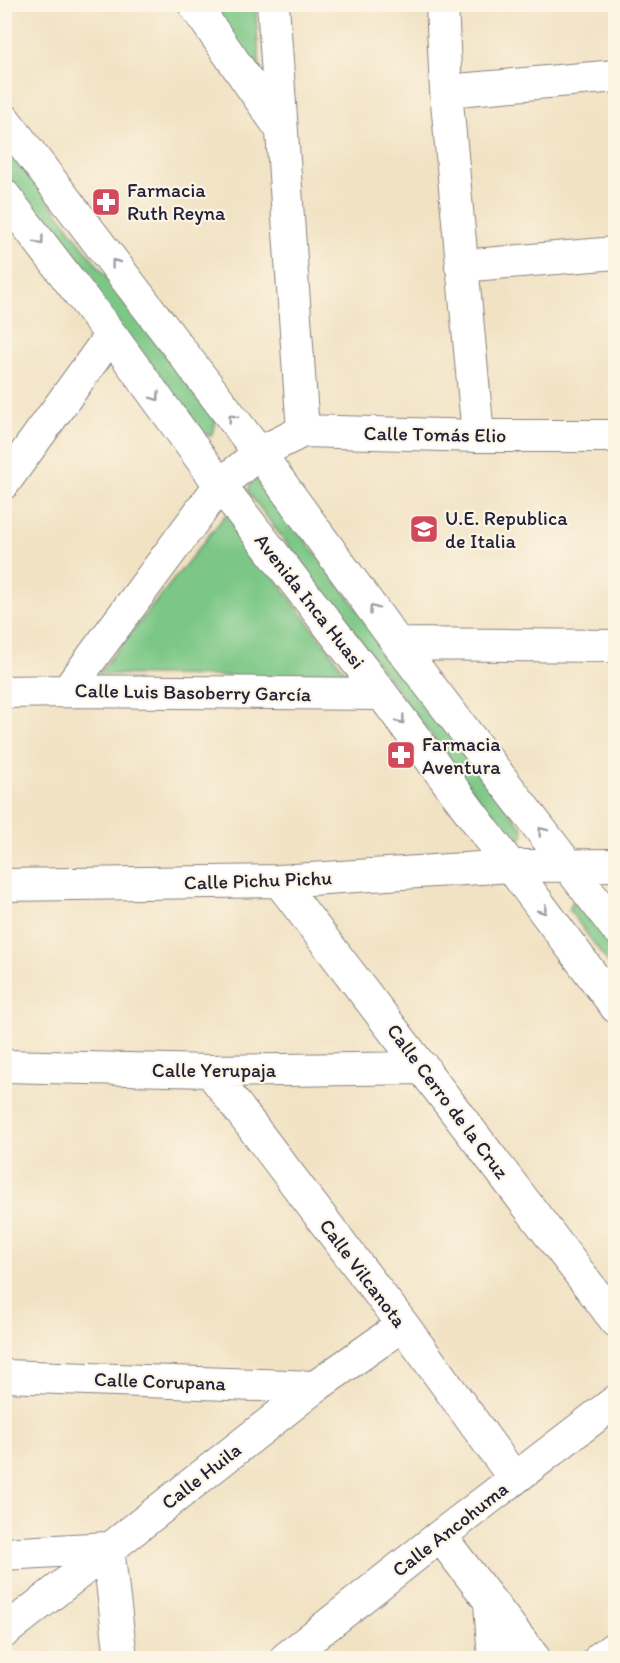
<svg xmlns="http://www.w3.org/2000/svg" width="620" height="1663" viewBox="0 0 620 1663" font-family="Itim,sans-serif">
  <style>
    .green { fill: #7bc786; stroke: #4e7460; stroke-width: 1.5 }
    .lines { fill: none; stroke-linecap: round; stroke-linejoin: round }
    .minor-casing { stroke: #8a827f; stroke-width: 34 }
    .minor { stroke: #fff; stroke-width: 32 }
    .oneway { stroke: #9c9ca7 }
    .labels { text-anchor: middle; stroke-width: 4.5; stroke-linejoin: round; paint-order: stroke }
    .poi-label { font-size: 20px; fill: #22223b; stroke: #fcf5e5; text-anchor: start }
    .street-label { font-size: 20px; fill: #22223b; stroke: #fcf5e5 }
  </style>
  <rect width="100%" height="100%" fill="#fcf5e5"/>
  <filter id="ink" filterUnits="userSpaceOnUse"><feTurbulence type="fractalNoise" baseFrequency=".0167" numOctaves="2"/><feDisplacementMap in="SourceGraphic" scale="12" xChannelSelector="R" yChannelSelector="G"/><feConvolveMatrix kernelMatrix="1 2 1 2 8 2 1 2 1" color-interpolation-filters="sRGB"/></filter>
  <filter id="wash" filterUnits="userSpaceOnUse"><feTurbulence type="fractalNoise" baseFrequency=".008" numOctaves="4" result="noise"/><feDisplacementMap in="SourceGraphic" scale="24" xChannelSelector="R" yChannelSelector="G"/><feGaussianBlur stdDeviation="1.35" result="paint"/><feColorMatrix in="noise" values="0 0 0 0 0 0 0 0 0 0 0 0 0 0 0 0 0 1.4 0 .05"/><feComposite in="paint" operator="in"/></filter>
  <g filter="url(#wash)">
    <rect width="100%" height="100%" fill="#f1e2c3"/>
    <!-- green -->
    <path class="green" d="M202 5H255L260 69 251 73Z
      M5 143 216 422 211 436 198 432 5 173Z
      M254 480 262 482 523 829V837L515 841 509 838 248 492 250 484Z
      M227 513 350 678 98 674Z
      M573 900 582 902 615 945V972L569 910Z"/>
  </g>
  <g filter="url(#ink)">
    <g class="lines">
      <!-- minor casing -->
      <g class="minor-casing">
        <path id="minor" d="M194 4 281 129
          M273 4 303 431
          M442 4 446 91 478 436
          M446 91 616 76
          M4 119 259 453 398 644 616 928
          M4 195 111 335 220 485 382 694 616 1007
          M461 266 616 253
          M4 483 111 335
          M398 644 616 646
          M67 691 220 485 259 453 303 431 478 436H616
          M4 692 67 691 382 694
          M279 881 616 1321
          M4 885 279 881 511 866 616 865
          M4 1066 210 1071 424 1068
          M210 1071 403 1325 514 1478
          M4 1376 315 1387
          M440 1536 534 1658
          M4 1554 108 1548 121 1658
          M490 1603 494 1658
          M4 1632 315 1387 403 1325
          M286 1658 440 1536 616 1401
          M600 1658 616 1647"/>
      </g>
      <!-- minor -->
      <use href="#minor" class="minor"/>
    </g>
    <!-- one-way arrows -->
    <defs><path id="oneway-chevron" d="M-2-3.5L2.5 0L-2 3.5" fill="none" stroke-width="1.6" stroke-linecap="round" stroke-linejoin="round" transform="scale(1.5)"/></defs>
    <g class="oneway">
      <use href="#oneway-chevron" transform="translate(40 241) rotate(53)"/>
      <use href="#oneway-chevron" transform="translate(115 263) rotate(-127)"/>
      <use href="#oneway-chevron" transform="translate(156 397) rotate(54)"/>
      <use href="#oneway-chevron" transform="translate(232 418) rotate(-128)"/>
      <use href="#oneway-chevron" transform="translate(373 609) rotate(-126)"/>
      <use href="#oneway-chevron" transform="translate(401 720) rotate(53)"/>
      <use href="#oneway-chevron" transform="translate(542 831) rotate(-128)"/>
      <use href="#oneway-chevron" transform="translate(543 910) rotate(54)"/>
    </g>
  </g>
  <!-- icons -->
  <defs>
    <g id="pharmacy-square" transform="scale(1.5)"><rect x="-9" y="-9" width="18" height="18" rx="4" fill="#d1495b" stroke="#fcf5e5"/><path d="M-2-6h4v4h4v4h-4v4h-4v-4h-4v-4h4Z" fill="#fff"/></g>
    <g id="school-square" transform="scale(1.5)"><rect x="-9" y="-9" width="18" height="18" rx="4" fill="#d1495b" stroke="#fcf5e5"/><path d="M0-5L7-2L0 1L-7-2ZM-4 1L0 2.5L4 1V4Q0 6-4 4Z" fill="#fff"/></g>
  </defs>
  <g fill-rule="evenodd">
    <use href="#pharmacy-square" x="106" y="202"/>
    <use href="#school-square" x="424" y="529"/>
    <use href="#pharmacy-square" x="401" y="755"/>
  </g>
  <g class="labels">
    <!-- poi labels -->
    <g class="poi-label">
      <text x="127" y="197">Farmacia<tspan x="127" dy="23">Ruth Reyna</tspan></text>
      <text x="445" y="525">U.E. Republica<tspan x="445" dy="23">de Italia</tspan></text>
      <text x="422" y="751">Farmacia<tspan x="422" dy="23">Aventura</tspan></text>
    </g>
    <!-- street labels -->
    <g class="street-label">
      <text transform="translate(435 434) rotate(1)" y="7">Calle Tomás Elio</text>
      <text transform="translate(310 601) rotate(52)" y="7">Avenida Inca Huasi</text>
      <text transform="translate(193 692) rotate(1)" y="7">Calle Luis Basoberry García</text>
      <text transform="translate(258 880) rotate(-2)" y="7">Calle Pichu Pichu</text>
      <text x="214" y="1077">Calle Yerupaja</text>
      <text transform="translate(448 1101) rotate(53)" y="7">Calle Cerro de la Cruz</text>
      <text transform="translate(363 1273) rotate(53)" y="7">Calle Vilcanota</text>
      <text transform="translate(160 1381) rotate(2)" y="7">Calle Corupana</text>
      <text transform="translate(201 1476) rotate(-38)" y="7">Calle Huila</text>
      <text transform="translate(450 1529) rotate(-38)" y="7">Calle Ancohuma</text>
    </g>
  </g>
  <!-- margin -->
  <rect width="620" height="1663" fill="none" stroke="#fcf5e5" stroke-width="24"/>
</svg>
